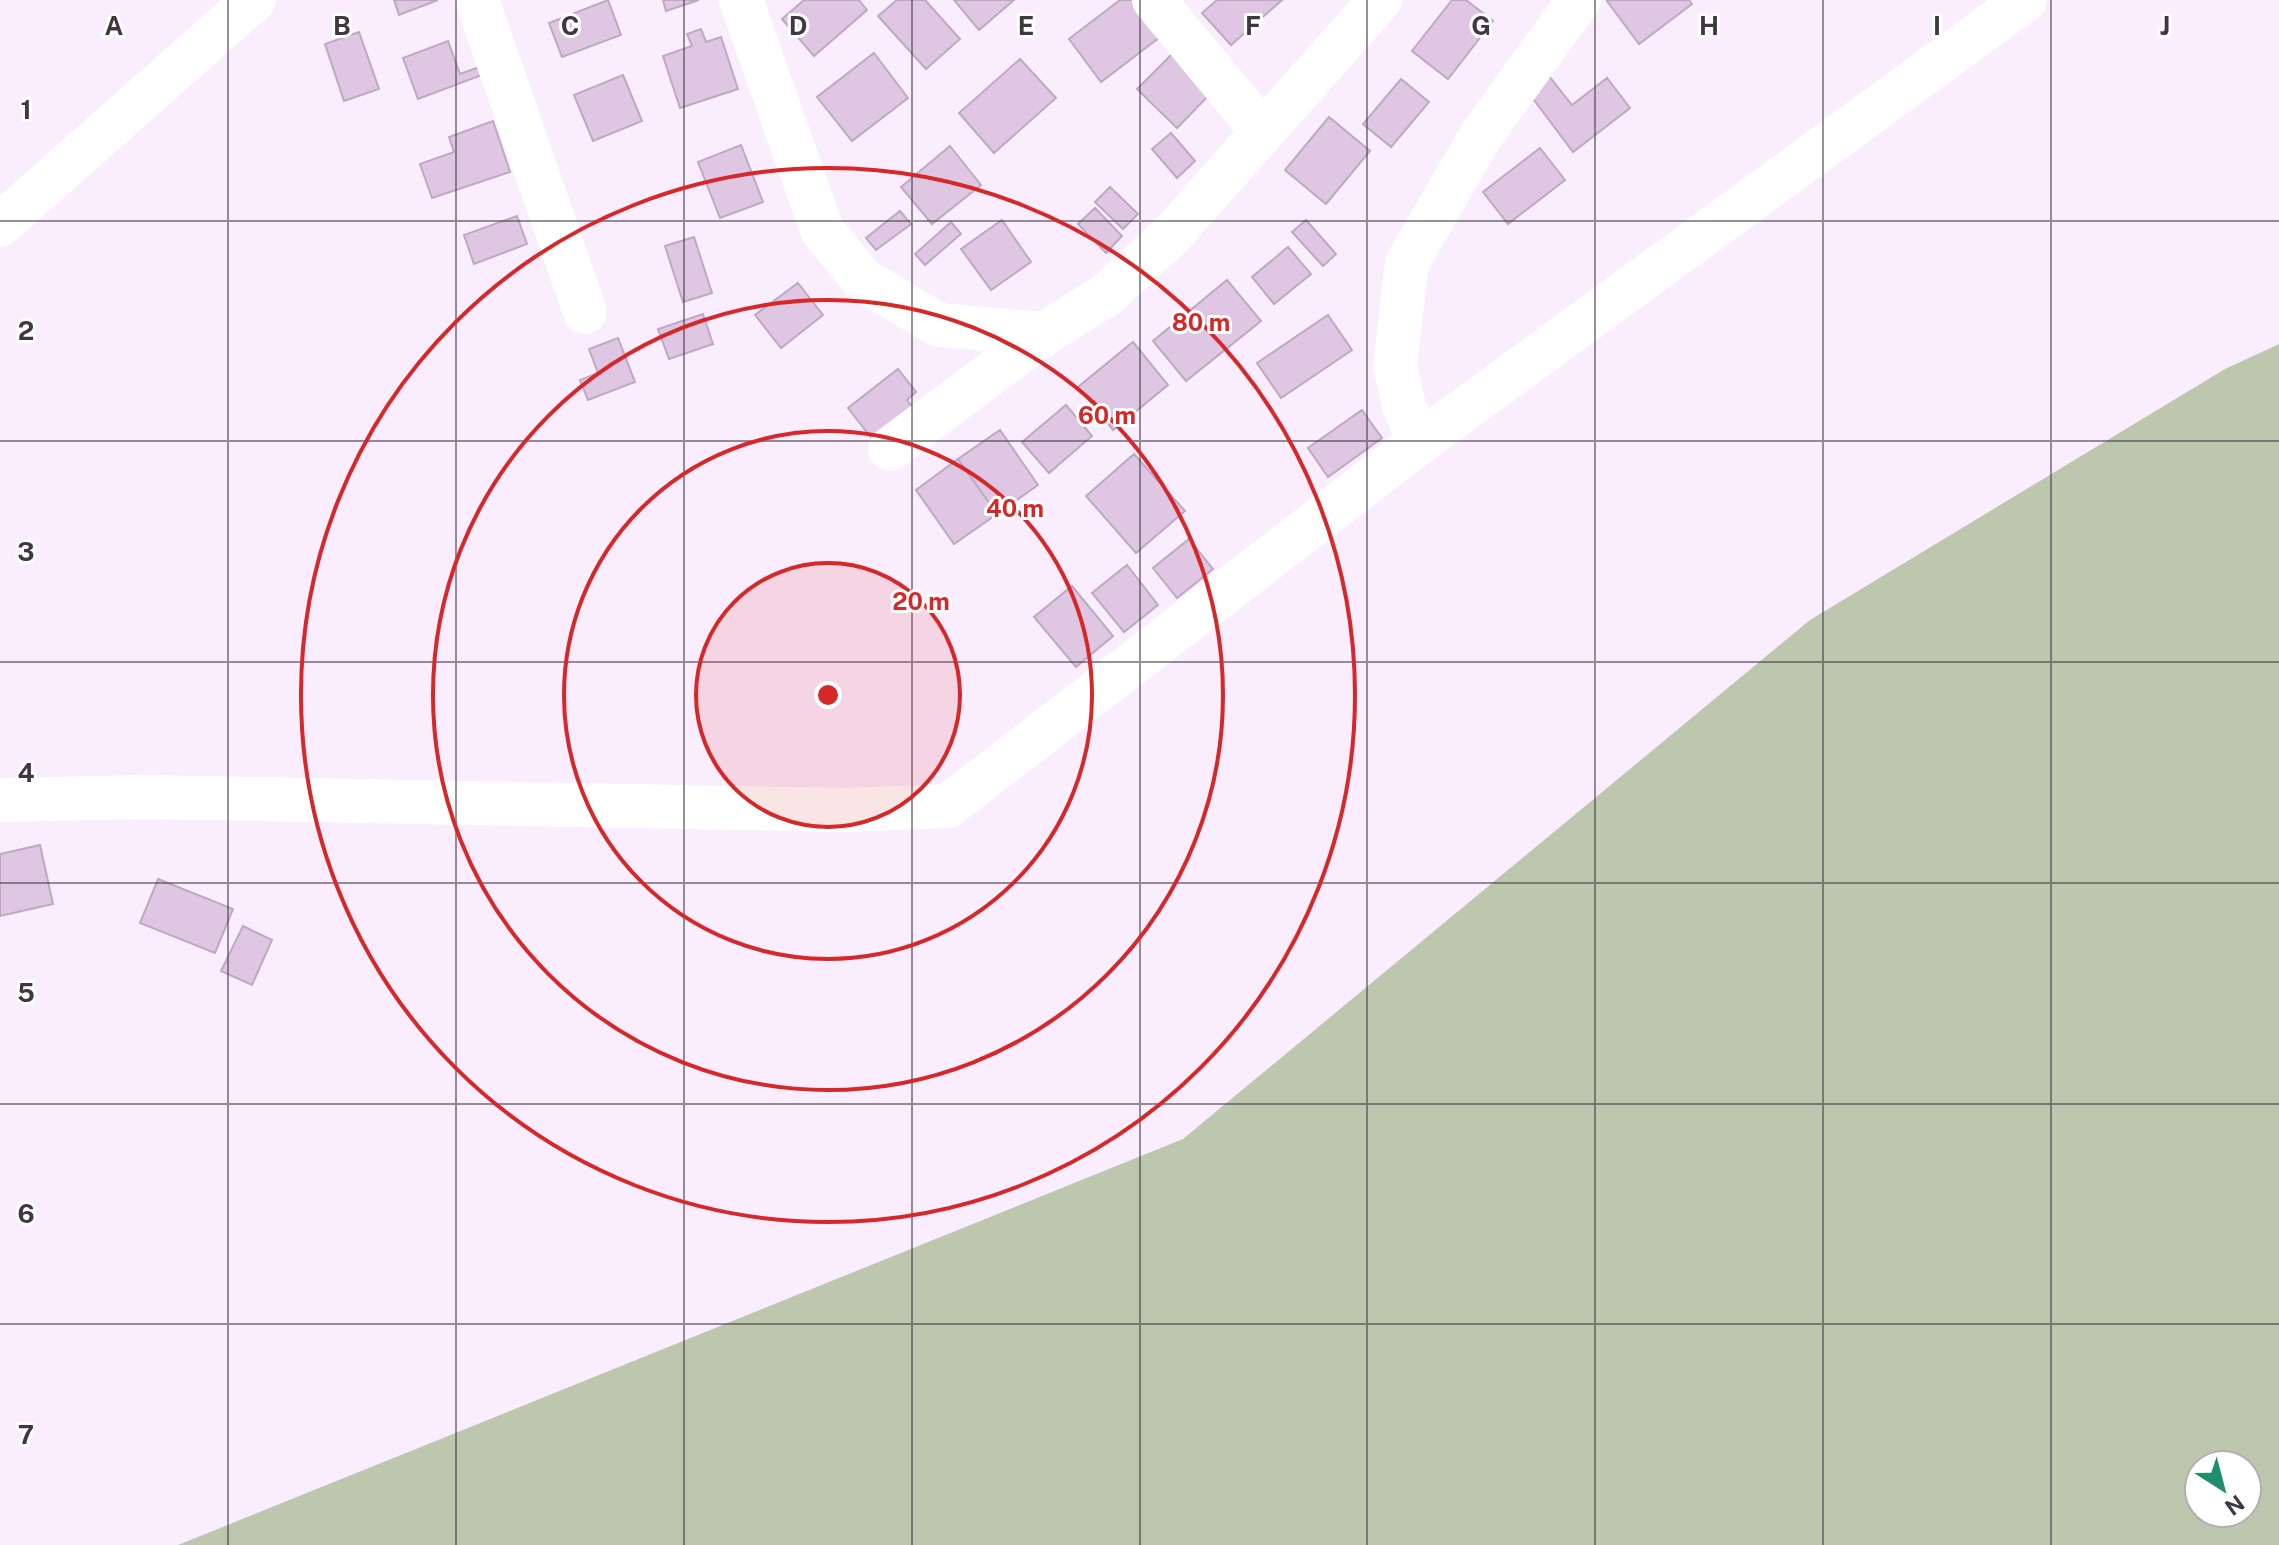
<svg xmlns="http://www.w3.org/2000/svg" width="2279" height="1545" viewBox="0 0 2279 1545" font-family="'Public Sans',sans-serif">
  <style>
    .green { fill: #bcc7ad; fill-rule: evenodd }
    .building { fill: #dfc7e4; stroke: #bea9c2; stroke-width: 2 }
    .lines { fill: none; stroke-linecap: round; stroke-linejoin: round }
    .minor { stroke: #fff; stroke-width: 44 }
    .grid { fill: none; stroke: #403742; stroke-width: 2; stroke-opacity: 0.55 }
    .ring { fill: none; stroke: #d62828; stroke-width: 4 }
    .grid-label { font-size: 26px; text-anchor: middle; font-weight: bold; fill: #403742; stroke: #fff; stroke-width: 6; stroke-linejoin: round; paint-order: stroke }
    .centre { fill: #d62828; stroke: #fff; stroke-width: 4 }
    .ring-label { font-size: 24px; text-anchor: middle; font-weight: bold; fill: #d62828; stroke: #fff; stroke-width: 6; stroke-linejoin: round; paint-order: stroke }
  </style>
  <rect width="100%" height="100%" fill="#faedfd"/>
  <!-- green -->
  <path class="green" d="M2279 344V1545H178L1183 1139 1810 620 2225 369ZM2199 1465H2247V1513H2199Z"/>
  <!-- building -->
  <path class="building" d="M394 0H438L399 15Z
    M608 0 621 35 562 57 549 23Z
    M663 0H699L666 11Z
    M804 0H859L867 10 814 56 782 19Z
    M897 0H925L960 39 926 69 878 16Z
    M954 0H1014L979 30Z
    M1120 0H1139L1164 34 1101 82 1069 39Z
    M1217 0H1282L1231 45 1202 13Z
    M1452 0H1466L1493 21 1448 79 1412 51Z
    M1609 0H1689L1692 4 1639 44 1607 1Z
    M701 29 706 42 721 37 738 89 680 108 663 56 692 46 687 34Z
    M359 32 379 89 344 101 325 44Z
    M448 41 460 74 479 67 482 75 418 99 403 58Z
    M1178 48 1217 87 1177 128 1137 89Z
    M874 53 908 98 852 141 817 97Z
    M1020 59 1056 98 994 153 959 113Z
    M623 75 642 121 593 141 574 95Z
    M1549 76 1572 105 1607 78 1630 108 1573 152 1528 92Z
    M1401 79 1429 102 1391 147 1363 124Z
    M1329 117 1370 151 1326 204 1285 170Z
    M493 121 510 172 432 198 420 164 454 152 449 137Z
    M1171 133 1195 161 1177 178 1152 149Z
    M741 145 763 202 720 218 698 162Z
    M950 146 981 185 932 224 901 187Z
    M1540 148 1565 180 1508 224 1483 192Z
    M1110 187 1138 214 1123 229 1095 202Z
    M1095 208 1122 236 1106 253 1078 224Z
    M900 211 911 224 876 250 866 238Z
    M517 216 527 244 474 264 464 235Z
    M1002 220 1031 262 991 290 961 249Z
    M1306 220 1336 254 1323 266 1292 232Z
    M951 222 961 234 925 265 915 254Z
    M694 237 712 293 683 302 665 246Z
    M1288 247 1311 274 1274 304 1252 277Z
    M1227 280 1261 321 1186 381 1153 341Z
    M798 283 823 315 781 348 755 315Z
    M703 314 713 344 669 359 658 329Z
    M1328 315 1352 350 1281 398 1257 363Z
    M618 338 635 382 588 400 580 380 598 373 589 349Z
    M1133 342 1168 385 1113 430 1078 387Z
    M898 369 916 392 907 400 918 414 877 445 848 408Z
    M1066 405 1092 436 1049 473 1022 442Z
    M1362 410 1382 438 1328 477 1308 448Z
    M1000 430 1038 485 997 514 958 459Z
    M1134 454 1185 511 1136 553 1086 496Z
    M958 459 997 514 954 544 916 490Z
    M1189 539 1213 569 1177 598 1153 568Z
    M1127 565 1158 605 1124 632 1092 593Z
    M1072 586 1113 636 1076 667 1034 617Z
    M40 845 53 904 0 916V854Z
    M158 879 233 909 215 953 140 923Z
    M243 926 272 940 252 985 221 971Z"/>
  <g class="lines">
    <!-- minor -->
    <path class="minor" d="M477 0 585 312
      M741 0 822 230 863 280 939 325 1044 334 1109 293 1173 233 1380 0
      M1154 0 1262 131
      M0 225 254 0
      M1420 442 1404 406 1395 366 1407 263 1482 134 1579 0
      M890 449 1044 334
      M0 800 147 797 848 810 948 806 1420 442 2025 0"/>
  </g>
  <!-- grid -->
  <path class="grid" d="M228 0V1545M456 0V1545M684 0V1545M912 0V1545M1140 0V1545M1367 0V1545M1595 0V1545M1823 0V1545M2051 0V1545M0 221H2279M0 441H2279M0 662H2279M0 883H2279M0 1104H2279M0 1324H2279"/>
  <!-- distance rings -->
  <circle cx="828" cy="695" r="132" fill="#d62828" fill-opacity=".12"/>
  <g class="ring">
    <circle cx="828" cy="695" r="132"/>
    <circle cx="828" cy="695" r="264"/>
    <circle cx="828" cy="695" r="395"/>
    <circle cx="828" cy="695" r="527"/>
  </g>
  <g class="grid-label">
    <text x="114" y="35">A</text>
    <text x="342" y="35">B</text>
    <text x="570" y="35">C</text>
    <text x="798" y="35">D</text>
    <text x="1026" y="35">E</text>
    <text x="1253" y="35">F</text>
    <text x="1481" y="35">G</text>
    <text x="1709" y="35">H</text>
    <text x="1937" y="35">I</text>
    <text x="2165" y="35">J</text>
    <text x="26" y="119">1</text>
    <text x="26" y="340">2</text>
    <text x="26" y="561">3</text>
    <text x="26" y="782">4</text>
    <text x="26" y="1002">5</text>
    <text x="26" y="1223">6</text>
    <text x="26" y="1444">7</text>
  </g>
  <circle cx="828" cy="695" r="12" class="centre"/>
  <g class="ring-label">
    <text x="1201" y="331">80 m</text>
    <text x="1107" y="424">60 m</text>
    <text x="1015" y="517">40 m</text>
    <text x="921" y="610">20 m</text>
  </g>
  <!-- north arrow -->
  <g transform="translate(2223 1489) rotate(144)"><circle r="38" fill="#ffffff" stroke="#b3afb3" stroke-width="2"/>
  <path d="M0-6L14 30L0 20L-14 30Z" fill="#208d6c"/>
  <text y="-12" font-size="22" font-weight="bold" text-anchor="middle" fill="#403742">N</text>
  </g>
</svg>
